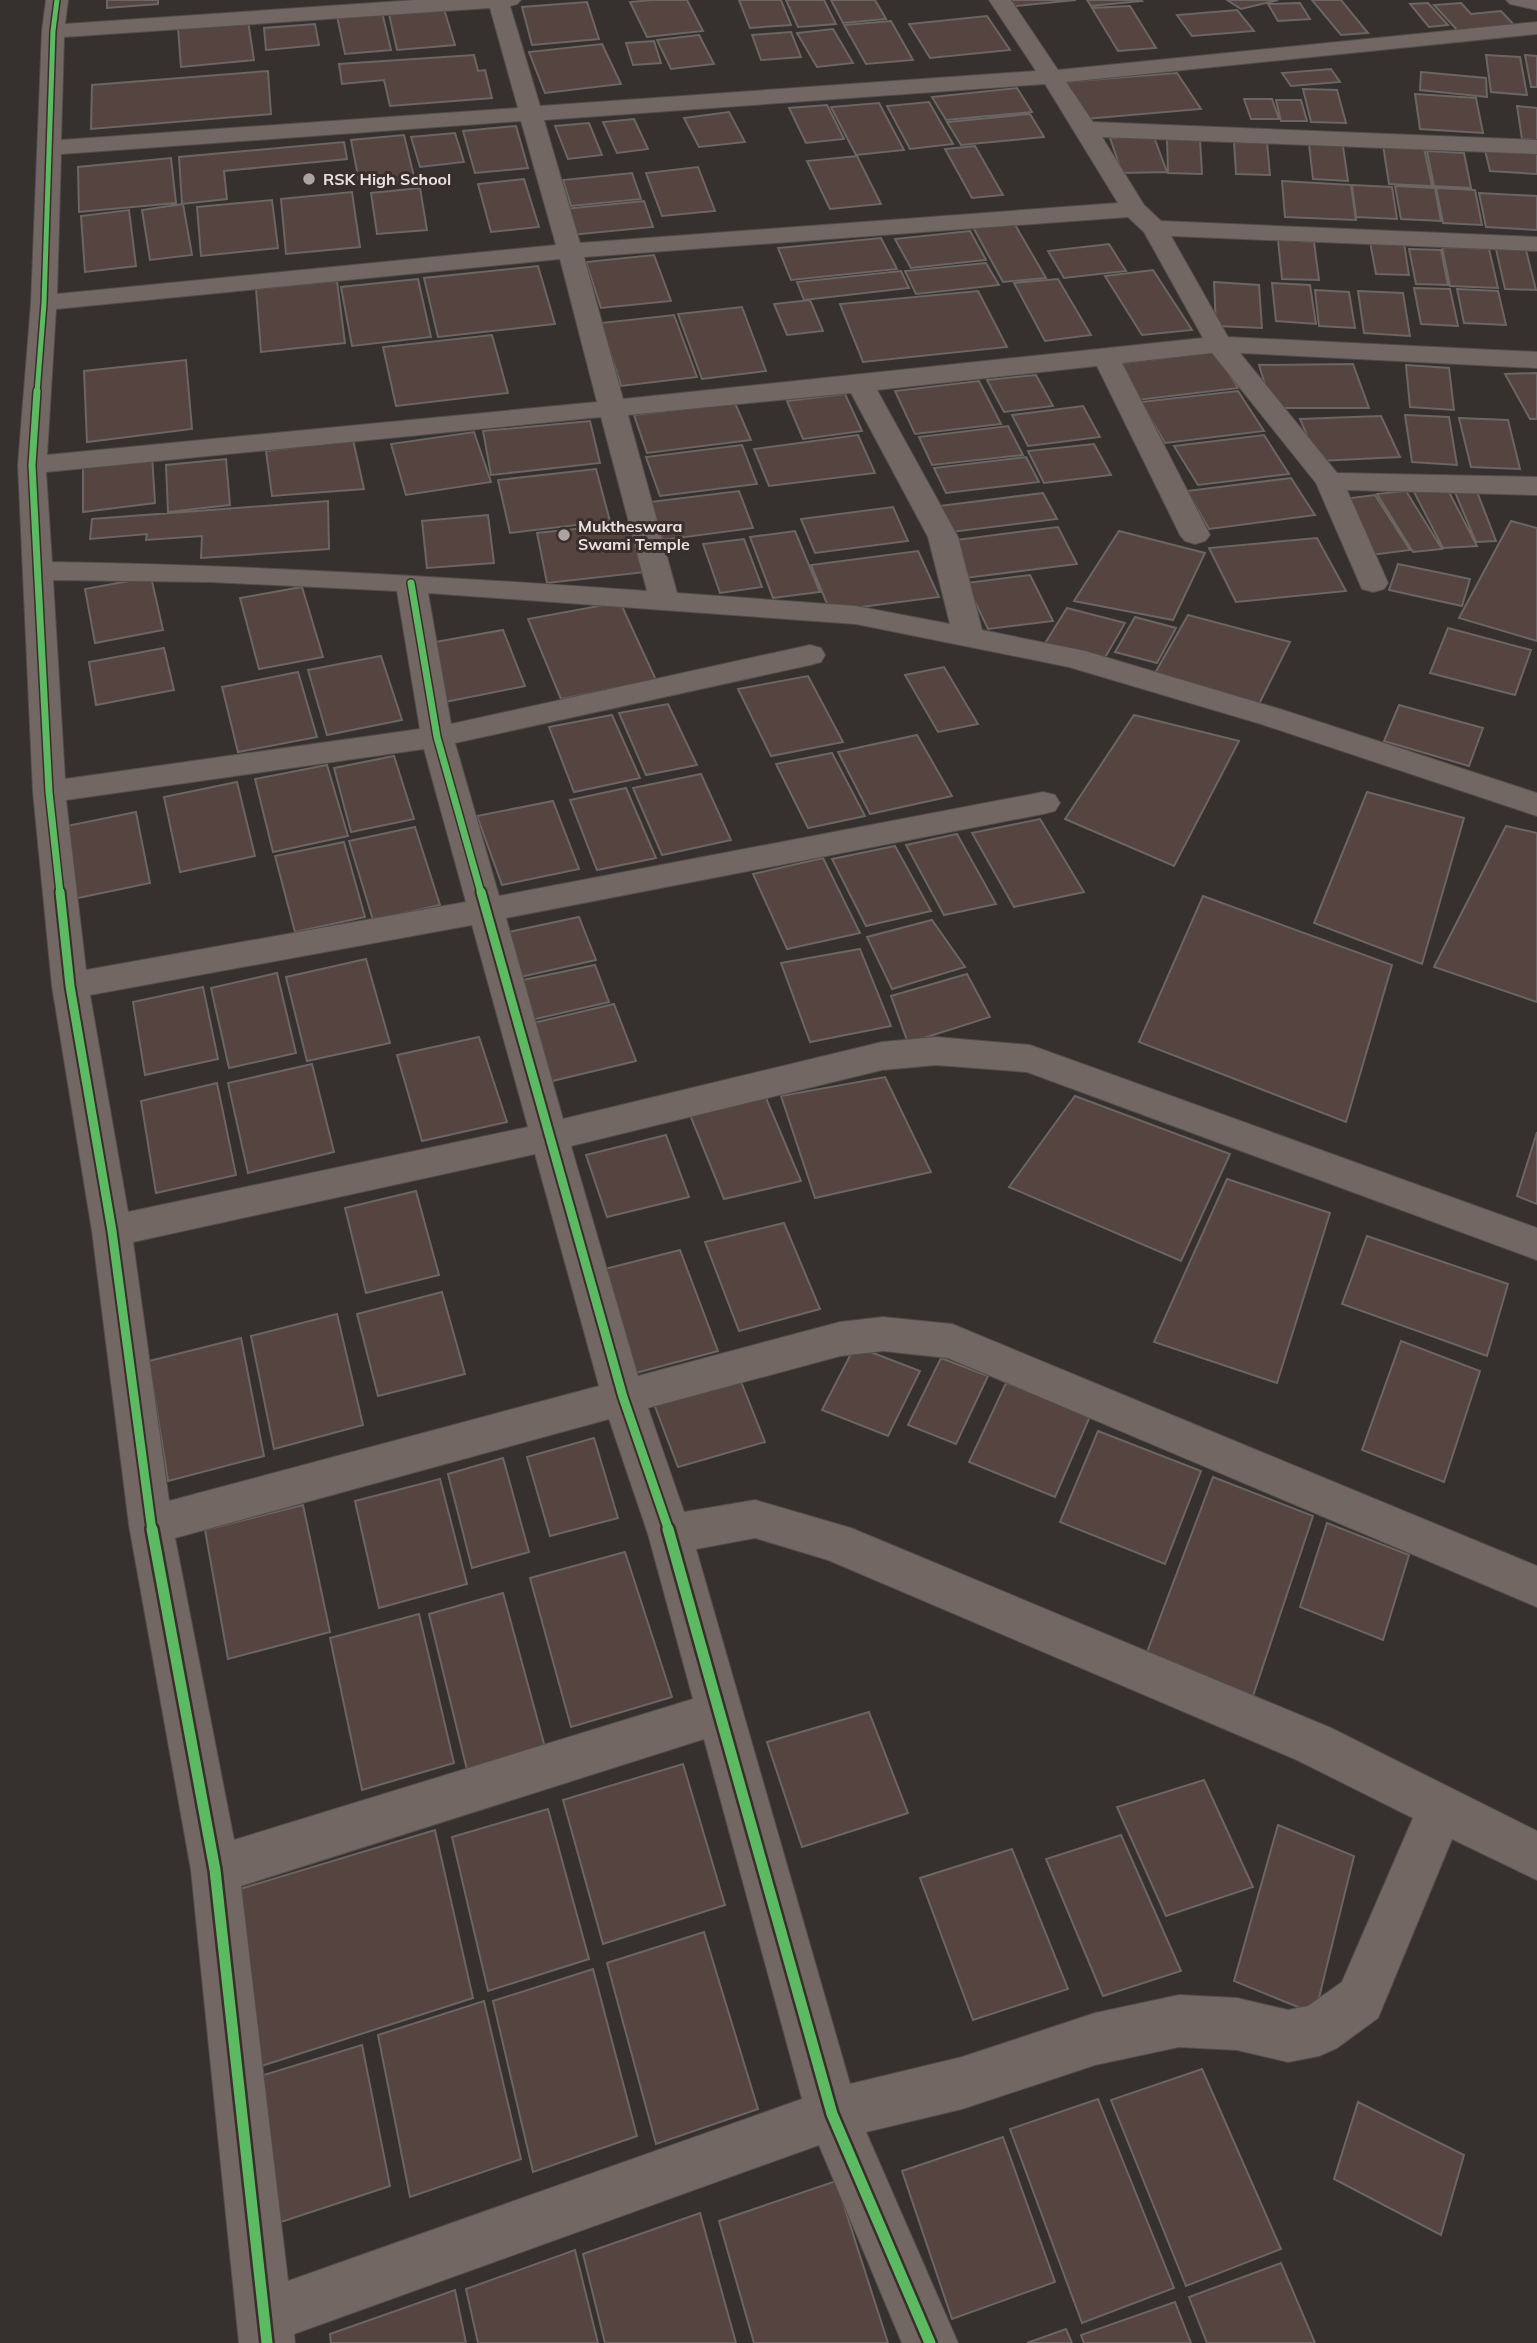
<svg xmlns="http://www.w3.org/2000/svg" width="1537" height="2343" viewBox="0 0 1537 2343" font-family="Mulish,sans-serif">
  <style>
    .building { fill: #554440; stroke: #6b6563; stroke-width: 2 }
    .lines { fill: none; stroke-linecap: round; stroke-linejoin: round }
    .minor-casing { stroke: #524d4b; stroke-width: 2 }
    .minor { fill: #736764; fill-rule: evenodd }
    .cycleway-far3-casing { stroke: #3a2e2b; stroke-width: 8 }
    .cycleway-far2-casing { stroke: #3a2e2b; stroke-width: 10 }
    .cycleway-far1-casing { stroke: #3a2e2b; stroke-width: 13 }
    .cycleway-casing { stroke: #3a2e2b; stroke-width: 16 }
    .cycleway-far3 { stroke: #5cba63; stroke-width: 5 }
    .cycleway-far2 { stroke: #5cba63; stroke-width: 7 }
    .cycleway-far1 { stroke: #5cba63; stroke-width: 9 }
    .cycleway { stroke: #5cba63; stroke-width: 11 }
    .poi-dot { fill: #aba4a2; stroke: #3a2e2b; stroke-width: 2.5 }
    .labels { text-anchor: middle; stroke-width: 6; stroke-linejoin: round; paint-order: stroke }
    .far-poi-label { font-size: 16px; font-weight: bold; fill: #eae2e0; stroke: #3a2e2b; text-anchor: start }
  </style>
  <rect width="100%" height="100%" fill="#36302e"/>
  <!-- building -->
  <path class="building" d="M107 0H158V4L107 8Z
    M652 0H687L703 31 647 37 630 2Z
    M739 0H781L791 25 750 28Z
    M786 0H824L836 24 798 27Z
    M831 0H875L886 19 843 23Z
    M1011 0H1076L1015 6Z
    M1087 0H1141L1142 1 1091 6Z
    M1227 0H1278L1241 9Z
    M1312 0H1341L1368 33 1341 35Z
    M587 2 599 39 532 45 522 7Z
    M1300 3 1310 19 1278 21 1268 4Z
    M1428 3 1448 25 1429 27 1410 4Z
    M1461 3 1471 14 1501 11 1516 27 1458 31 1434 5Z
    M1130 6 1156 48 1118 51 1092 8Z
    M444 9 455 45 397 50 389 14Z
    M1237 10 1254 31 1192 36 1177 15Z
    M382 12 391 50 345 54 337 16Z
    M987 16 1010 50 930 58 909 24Z
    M248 21 254 60 181 67 178 28Z
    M891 21 913 60 866 64 844 25Z
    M315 24 319 45 266 50 264 28Z
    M833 29 853 63 817 67 797 33Z
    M791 32 801 57 761 60 752 35Z
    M699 35 714 64 671 69 657 40Z
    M654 41 661 63 633 65 626 43Z
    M602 44 621 84 545 93 529 52Z
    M474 55 478 71 485 70 492 98 390 106 384 80 342 84 339 64Z
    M1486 55 1520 57 1527 95 1491 92Z
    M1525 55 1537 56V87H1531Z
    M1331 69 1340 82 1291 86 1282 73Z
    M268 71 271 114 91 129 92 85Z
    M1421 72 1486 78 1487 97 1420 90Z
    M1177 73 1201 109 1085 119 1063 82Z
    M1017 88 1032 112 946 120 932 97Z
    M1303 89 1337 90 1346 123 1311 122Z
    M1415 94 1476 98 1483 133 1420 129Z
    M1244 99H1272L1279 119H1251Z
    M1276 100H1301L1307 121H1281Z
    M929 102 953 144 910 149 887 106Z
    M879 103 904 150 856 155 831 107Z
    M827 105 844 139 806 143 789 108Z
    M1517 106 1537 108V140L1522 139Z
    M729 112 745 142 699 147 684 118Z
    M1030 114 1044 137 961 145 947 122Z
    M634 119 648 149 617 153 603 122Z
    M589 123 602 155 568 159 555 126Z
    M516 126 528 168 475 173 463 131Z
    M455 133 464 162 420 167 411 137Z
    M404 135 415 181 360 187 351 140Z
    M1154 137 1167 172 1122 173 1110 138Z
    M1167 139 1200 140 1202 174 1168 173Z
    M344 142 347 159 224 171 227 199 182 204 179 157Z
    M1234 142 1267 143 1270 175 1236 174Z
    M1309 144 1343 146 1348 181 1313 179Z
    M1383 145 1424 148 1432 186 1389 184Z
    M975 146 1003 195 972 198 945 149Z
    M1485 150 1537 153V174L1490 171Z
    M1427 151 1464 153 1471 188 1434 186Z
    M857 156 881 204 830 209 807 161Z
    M171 158 176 203 79 212 78 167Z
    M698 167 715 211 662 216 646 173Z
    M632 173 641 199 571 206 563 180Z
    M524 179 539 227 491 232 478 184Z
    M1282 181 1351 185 1356 220 1285 217Z
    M1352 185 1392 187 1397 219 1356 217Z
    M1395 186 1435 188 1441 221 1401 219Z
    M420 188 427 230 377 234 371 193Z
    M1436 188 1475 190 1482 225 1443 223Z
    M352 192 360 247 286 254 281 199Z
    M1479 193 1537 196V230L1486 227Z
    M272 200 278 248 201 256 197 207Z
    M644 201 653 227 571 235 563 209Z
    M183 204 192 255 150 260 142 210Z
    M129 210 136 266 85 272 81 216Z
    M1014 223 1046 278 1003 282 973 227Z
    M970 231 986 260 911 268 895 239Z
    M881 238 897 269 791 280 778 248Z
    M1278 240 1314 242 1319 280 1282 279Z
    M1370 242 1404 243 1409 275 1376 274Z
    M1109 244 1126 271 1064 278 1048 251Z
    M1442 247 1489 249 1498 288 1450 286Z
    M1409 249 1441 250 1448 285 1416 284Z
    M1496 249 1526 250 1536 290 1505 289Z
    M654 255 671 301 601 308 586 262Z
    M986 263 999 285 916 294 905 271Z
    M538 266 555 324 438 337 424 278Z
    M1153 270 1192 330 1142 335 1105 276Z
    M901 271 909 288 804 300 797 282Z
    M418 279 431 337 352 346 341 287Z
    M1058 279 1091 335 1045 341 1014 283Z
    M337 281 345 343 261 352 256 289Z
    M1214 282 1259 285 1262 328 1216 326Z
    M1272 283 1310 285 1316 324 1276 321Z
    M1414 288 1450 289 1458 326 1421 324Z
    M1457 289 1498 291 1506 325 1464 323Z
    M1315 290 1349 292 1355 328 1319 326Z
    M978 291 1007 347 863 362 840 304Z
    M1358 291 1403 293 1410 336 1364 333Z
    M810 300 823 331 787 335 774 304Z
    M742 307 766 371 702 379 678 314Z
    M674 315 697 377 621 386 601 323Z
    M492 335 508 393 396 406 383 347Z
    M1215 352 1238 388 1137 400 1115 364Z
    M186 360 192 429 87 442 84 371Z
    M1353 364 1369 408H1272L1259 365Z
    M1406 365 1449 368 1454 410 1410 407Z
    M1537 373V419H1530L1505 374Z
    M1036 375 1053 406 1004 412 987 380Z
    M979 381 1001 424 915 434 895 391Z
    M1238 391 1264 431 1165 443 1141 402Z
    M845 394 862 431 803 439 787 401Z
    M735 403 751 440 647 453 634 415Z
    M1083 406 1100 437 1028 446 1012 415Z
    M1405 415 1449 417 1457 465 1412 462Z
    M1381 416 1400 457 1318 461 1300 419Z
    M1459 418 1508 420 1520 469 1471 467Z
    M590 421 600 463 491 475 483 431Z
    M1008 426 1023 455 932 465 919 437Z
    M474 432 491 482 406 495 391 444Z
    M858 435 875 473 769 486 754 449Z
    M1264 435 1289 474 1198 485 1174 446Z
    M353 440 364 489 272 496 266 451Z
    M1094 444 1111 475 1044 483 1028 451Z
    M742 445 757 484 660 496 646 457Z
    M152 455 155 503 83 512V462Z
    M1026 457 1039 482 946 493 934 468Z
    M226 459 230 505 168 512 166 465Z
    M596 469 610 521 510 533 498 480Z
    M1291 478 1315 515 1209 529 1187 491Z
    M1476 489 1496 541 1476 542 1454 490Z
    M1448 490 1477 546 1443 548 1414 492Z
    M739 491 753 528 663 540 650 502Z
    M1406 491 1442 549 1413 552 1377 494Z
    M1043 493 1057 519 951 532 939 506Z
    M1375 495 1410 550 1371 555 1343 499Z
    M328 501 329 549 201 558 202 536 146 540 147 534 90 539 92 519Z
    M893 507 908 541 815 553 801 519Z
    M488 515 494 563 427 568 422 521Z
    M1511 521 1537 528V641L1459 618Z
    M634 523 646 572 547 583 537 533Z
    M1058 527 1077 564 965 578 948 541Z
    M795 531 820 592 773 598 750 537Z
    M1119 531 1205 553 1173 620 1074 601Z
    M1317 538 1346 591 1236 602 1209 548Z
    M744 539 762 587 720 593 703 544Z
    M918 551 939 597 830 611 811 565Z
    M1398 564 1470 579 1462 606 1389 590Z
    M1030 575 1053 621 988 629 966 583Z
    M151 577 163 630 95 643 85 589Z
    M302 587 323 657 259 669 240 598Z
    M620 602 656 680 561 699 528 619Z
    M1067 608 1125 623 1103 661 1044 645Z
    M1188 615 1290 642 1259 704 1154 675Z
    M1135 617 1176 628 1157 663 1115 652Z
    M1448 628 1531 650 1515 695 1430 673Z
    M503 630 525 686 445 702 424 644Z
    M164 648 174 690 96 705 89 662Z
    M381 656 402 720 327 735 308 670Z
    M944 667 978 724 938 732 905 675Z
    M298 672 317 737 238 752 222 687Z
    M808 676 843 742 771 756 738 689Z
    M668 704 697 765 646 775 619 713Z
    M1399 705 1483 728 1469 766 1384 741Z
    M612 715 640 778 574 792 549 727Z
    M1134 715 1239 741 1174 866 1065 819Z
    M917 735 952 796 870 814 838 752Z
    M832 753 865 816 808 828 776 764Z
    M394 756 414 819 351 832 334 768Z
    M327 765 348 836 273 852 255 779Z
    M701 774 731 840 662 855 633 788Z
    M237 782 255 856 180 872 164 797Z
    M626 788 656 858 597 870 570 800Z
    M1367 792 1464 818 1422 964 1314 923Z
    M553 801 579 869 502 885 477 816Z
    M136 812 150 883 73 899 62 827Z
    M1040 819 1084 892 1014 907 972 833Z
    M1506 826 1537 833V1002L1434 967Z
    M415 827 440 905 373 920 349 841Z
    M957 834 996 904 944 915 906 845Z
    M344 842 365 917 295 932 275 856Z
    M895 846 931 911 866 926 832 859Z
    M823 858 860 933 787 949 753 874Z
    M1203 896 1392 965 1346 1122 1139 1042Z
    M579 917 596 960 520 977 504 933Z
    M932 920 965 967 892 989 867 937Z
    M860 949 891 1026 810 1042 781 963Z
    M366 959 390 1043 307 1061 286 977Z
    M595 965 609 1002 531 1020 518 981Z
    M277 973 296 1053 229 1068 211 988Z
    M967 974 990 1017 908 1043 891 996Z
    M203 987 218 1059 145 1075 133 1002Z
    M614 1004 636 1061 548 1082 529 1024Z
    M479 1037 507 1122 422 1141 397 1055Z
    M312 1064 334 1152 248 1173 228 1083Z
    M885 1077 931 1172 815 1198 781 1096Z
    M217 1083 236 1175 156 1193 141 1101Z
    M1075 1096 1230 1154 1181 1261 1009 1187Z
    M766 1098 801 1181 724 1199 690 1115Z
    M1537 1132V1204L1517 1196Z
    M666 1135 689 1197 607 1217 586 1155Z
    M1227 1179 1330 1213 1277 1383 1154 1342Z
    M416 1191 439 1275 366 1293 345 1208Z
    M784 1223 820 1309 739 1331 705 1242Z
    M1367 1236 1508 1284 1487 1356 1342 1304Z
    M680 1250 718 1351 628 1375 593 1272Z
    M442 1292 465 1374 378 1396 357 1314Z
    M337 1314 363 1425 274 1449 251 1336Z
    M241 1338 264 1456 168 1481 149 1361Z
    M1401 1341 1480 1371 1444 1482 1362 1450Z
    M855 1346 920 1371 888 1436 822 1410Z
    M941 1358 988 1376 956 1444 908 1425Z
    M740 1379 765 1442 678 1467 654 1404Z
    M1006 1383 1091 1414 1055 1497 969 1462Z
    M1098 1431 1201 1471 1165 1564 1060 1522Z
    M594 1438 618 1518 550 1536 527 1457Z
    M503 1458 529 1552 472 1568 448 1474Z
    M1213 1477 1313 1516 1252 1699 1146 1655Z
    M440 1479 467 1584 379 1608 355 1501Z
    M303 1505 330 1632 228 1659 205 1530Z
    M1327 1523 1409 1555 1383 1640 1300 1607Z
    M625 1552 672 1697 571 1727 530 1578Z
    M503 1593 546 1751 468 1774 429 1614Z
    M419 1614 454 1763 362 1790 330 1638Z
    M869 1712 908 1813 802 1847 767 1742Z
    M683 1764 725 1905 603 1944 563 1800Z
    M1204 1780 1253 1887 1166 1916 1117 1807Z
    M548 1809 589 1959 488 1991 452 1837Z
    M1278 1825 1354 1856 1315 2014 1234 1981Z
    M435 1830 473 1998 249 2070 220 1895Z
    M1121 1835 1181 1971 1103 1996 1046 1859Z
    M1012 1849 1068 1989 973 2020 920 1878Z
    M704 1932 758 2109 656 2144 607 1963Z
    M593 1969 637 2136 533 2172 493 2001Z
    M484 2001 521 2159 410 2197 378 2035Z
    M362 2045 390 2186 278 2223 254 2078Z
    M1202 2069 1281 2249 1186 2286 1111 2100Z
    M1098 2099 1174 2288 1082 2323 1010 2129Z
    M1358 2102 1464 2155 1441 2235 1334 2179Z
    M1003 2137 1055 2282 952 2319 902 2171Z
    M836 2181 888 2343H754L719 2221Z
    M700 2213 736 2343H605L583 2254Z
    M575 2250 598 2343H478L466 2289Z
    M1281 2263 1315 2343H1207L1189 2297Z
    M455 2290 466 2343H331L330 2334Z
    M1175 2302 1191 2343H1084L1081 2335Z
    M1066 2329 1072 2343H1027Z"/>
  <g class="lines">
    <!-- minor casing -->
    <g class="minor-casing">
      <path id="minor" d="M46 0H68L65 24 416 0H521L517 4 510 6 540 106 1036 71 989 0H1011L1058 70 1537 22V34L1066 82 1093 122 1537 140V154L1102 137 1144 205 1161 221 1537 237V251L1171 236 1228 337 1537 352V368L1240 353 1337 473 1537 477V495L1347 490 1388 583 1384 589 1373 592 1362 589 1316 483 1212 353 1122 363 1210 535 1205 541 1195 544 1185 541 1180 535 1097 366 877 390 958 537 982 630 1085 651 1283 710 1537 793V816L1261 724 1069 667 856 624 428 593 451 724 810 645 821 648 825 655 821 662 810 665 455 743 499 896 1043 792 1055 795 1060 803 1055 811 1043 814 506 918 563 1119 882 1042 936 1037 1030 1045 1537 1228V1260L1027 1072 936 1065 882 1070 571 1146 638 1376 840 1322 883 1317 952 1324 1537 1566V1607L948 1358 883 1351 840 1356 648 1408 684 1512 755 1500 851 1528 1331 1728 1537 1831V1880L1452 1839 1378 2018 1337 2048 1319 2056 1288 2062 1237 2050 1179 2047 1095 2065 962 2109 866 2132 958 2343H902L819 2145 294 2334 295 2343H239L191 1870 129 1525 92 1231 52 986 33 792 18 465 31 303 42 31ZM490 8 518 108 61 140 64 37ZM1045 84 1118 203 580 243 544 120ZM521 121 556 245 57 294 61 154ZM1128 217 1144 232 1203 338 623 399 584 257ZM560 259 597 402 47 455 56 309ZM851 393 928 537 950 624 856 606 677 593 628 415ZM601 417 647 591C448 577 251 565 52 562L46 472ZM53 580 211 582 397 591 420 729 65 779ZM424 749 466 902 86 970 66 800ZM472 925 528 1127 128 1212 90 995ZM535 1154 599 1386 169 1501 133 1242ZM609 1419 648 1534 693 1699 234 1840 175 1538ZM755 1538 828 1560 1297 1760 1413 1818 1342 1982 1308 2006 1288 2010 1237 1998 1179 1995 1095 2013 962 2057 850 2084 696 1549ZM704 1739 802 2099 288 2281 241 1886Z
        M1506 0H1537V10L1510 4Z"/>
    </g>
    <!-- minor -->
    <use href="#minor" class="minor"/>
    <!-- cycleway-far3 casing -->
    <g class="cycleway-far3-casing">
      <path id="cycleway-far3" d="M37 393 44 303 53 31 57 0"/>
    </g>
    <!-- cycleway-far2 casing -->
    <g class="cycleway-far2-casing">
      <path id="cycleway-far2" d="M37 391 32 465 49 792 60 893
        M411 583 437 737 481 893"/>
    </g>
    <!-- cycleway-far1 casing -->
    <g class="cycleway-far1-casing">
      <path id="cycleway-far1" d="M60 892 70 986 112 1231 152 1531
        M481 892 623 1397 669 1531"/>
    </g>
    <!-- cycleway casing -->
    <g class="cycleway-casing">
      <path id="cycleway" d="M152 1529 215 1870 267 2343
        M668 1529 832 2114 930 2343"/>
    </g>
    <!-- cycleway-far3 -->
    <use href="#cycleway-far3" class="cycleway-far3"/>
    <!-- cycleway-far2 -->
    <use href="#cycleway-far2" class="cycleway-far2"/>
    <!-- cycleway-far1 -->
    <use href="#cycleway-far1" class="cycleway-far1"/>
    <!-- cycleway -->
    <use href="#cycleway" class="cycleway"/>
  </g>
  <!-- markers -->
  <g class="poi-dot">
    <circle cx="309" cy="179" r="7"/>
    <circle cx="564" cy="535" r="7"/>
  </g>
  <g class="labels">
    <!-- far-poi labels -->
    <g class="far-poi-label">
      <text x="323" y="185">RSK High School</text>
      <text x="578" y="532">Muktheswara<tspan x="578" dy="18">Swami Temple</tspan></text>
    </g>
  </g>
</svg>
